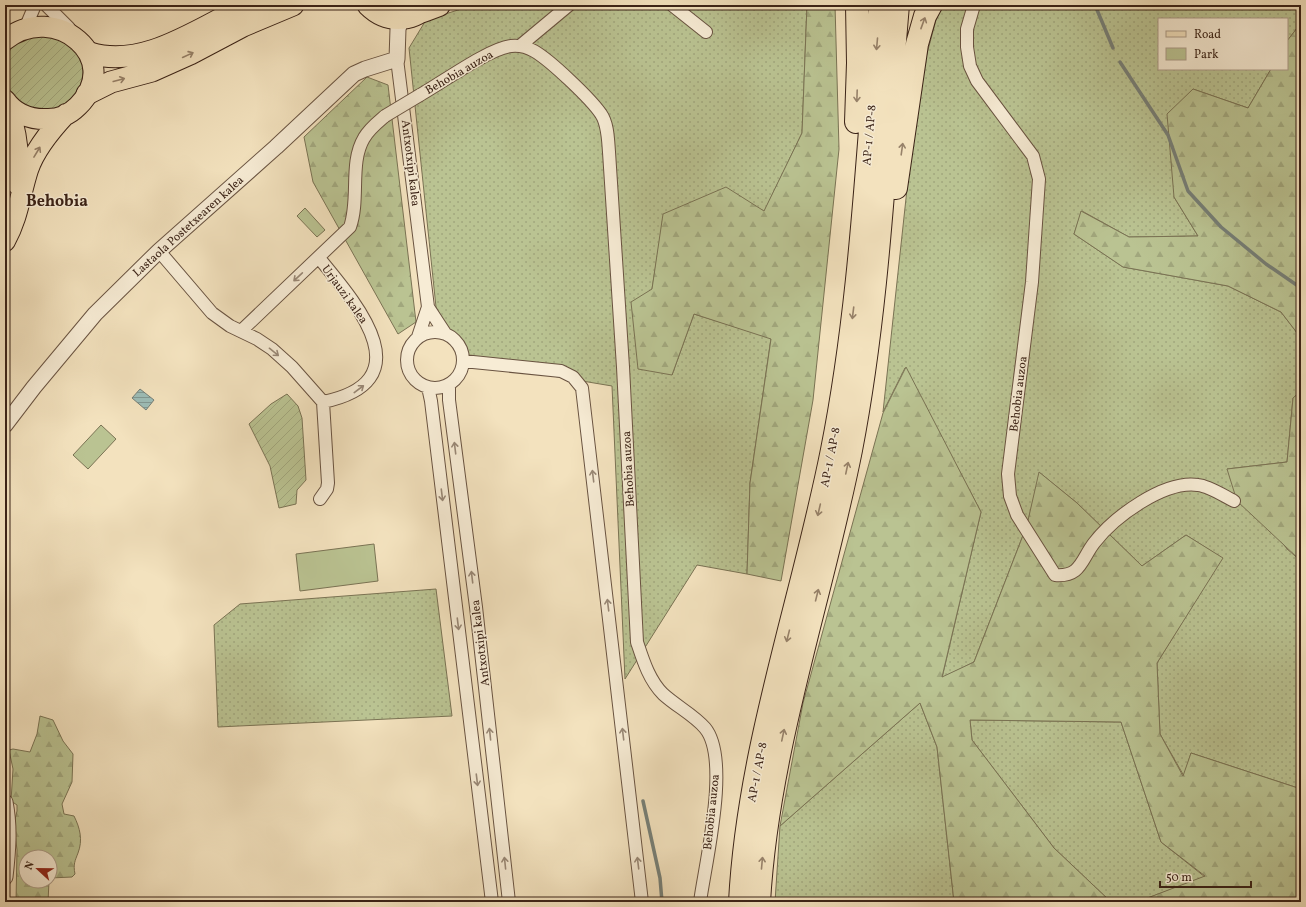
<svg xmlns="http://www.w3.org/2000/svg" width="1306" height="907" viewBox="0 0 1306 907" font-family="Vollkorn,serif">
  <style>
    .grass { fill: url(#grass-dots); stroke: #7a7354 }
    .forest { fill: url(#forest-firs); stroke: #7a7354 }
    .park { fill: #bac392; stroke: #7a7354 }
    .garden { fill: url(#garden-furrows); stroke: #7a7354 }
    .water { fill: url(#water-rules); stroke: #767f77 }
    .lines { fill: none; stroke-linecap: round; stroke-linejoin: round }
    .stream { stroke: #767f77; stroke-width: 3.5 }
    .minor-casing { stroke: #695341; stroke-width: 14 }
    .tertiary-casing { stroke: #695341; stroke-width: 17 }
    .primary-casing { stroke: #3b2317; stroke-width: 22 }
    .trunk-casing { stroke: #3b2317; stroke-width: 23 }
    .motorway-casing { stroke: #3b2317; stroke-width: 24 }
    .minor { stroke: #f7ecd5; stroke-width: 12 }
    .tertiary { stroke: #f7ecd5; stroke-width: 15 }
    .primary { stroke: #f3e2be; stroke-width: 20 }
    .trunk { stroke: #f3e2be; stroke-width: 21 }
    .motorway { stroke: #f3e2be; stroke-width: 22 }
    .minor-bridge-casing { stroke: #695341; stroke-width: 14; stroke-linecap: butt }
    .minor-bridge { stroke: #f7ecd5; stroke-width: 12 }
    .oneway { stroke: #97826a }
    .oneway2 { stroke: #998876 }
    .labels { text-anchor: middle; stroke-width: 3; stroke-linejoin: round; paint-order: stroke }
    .street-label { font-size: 12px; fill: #3b2317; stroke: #f7ecd5 }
    .district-label { font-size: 16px; font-weight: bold; fill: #3b2317; stroke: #f7ecd5 }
  </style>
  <defs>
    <pattern id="grass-dots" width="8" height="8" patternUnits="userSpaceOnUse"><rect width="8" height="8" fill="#bac392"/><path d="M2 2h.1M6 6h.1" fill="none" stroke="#a1a77d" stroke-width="1.8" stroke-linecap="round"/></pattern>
    <pattern id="forest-firs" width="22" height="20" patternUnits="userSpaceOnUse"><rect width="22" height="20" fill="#bac392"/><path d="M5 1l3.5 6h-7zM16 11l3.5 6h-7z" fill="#a1a77d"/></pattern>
    <pattern id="garden-furrows" width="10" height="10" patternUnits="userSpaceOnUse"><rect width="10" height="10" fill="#bac392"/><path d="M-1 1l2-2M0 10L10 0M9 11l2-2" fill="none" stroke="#a1a77d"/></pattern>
    <pattern id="water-rules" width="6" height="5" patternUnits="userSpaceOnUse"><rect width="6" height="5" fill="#9dbdb7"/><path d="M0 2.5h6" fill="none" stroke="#819994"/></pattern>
  </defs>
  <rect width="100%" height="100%" fill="#f3e2be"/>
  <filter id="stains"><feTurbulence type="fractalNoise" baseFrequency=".005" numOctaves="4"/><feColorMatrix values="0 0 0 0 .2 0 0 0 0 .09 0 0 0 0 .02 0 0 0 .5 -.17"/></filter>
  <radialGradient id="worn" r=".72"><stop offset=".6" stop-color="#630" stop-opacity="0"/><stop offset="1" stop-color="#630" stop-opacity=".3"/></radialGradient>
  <!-- grass -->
  <path class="grass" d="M474 5H807L802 133 764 212 664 214 652 289 672 375 694 314 771 338 750 483 747 574 697 565 625 679 612 386 463 361 436 307 409 48 426 20Z
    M940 5H1301V23L1287 41V19H1159V69H1271L1248 108 1193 89 1174 197 1198 236 1129 237 1082 211 1074 234 1123 267 1228 286 1281 312 1301 338V391L1293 398 1287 462 1227 469 1287 549 1301 561V789L1191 753 1184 776 1160 734 1157 663 1222 558 1186 535 1142 566 1077 503 1040 473 1027 525 974 662 942 678 981 512 905 368 883 412 918 87Z
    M436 589 452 716 218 727 214 625 240 604Z
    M920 703 937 747 954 902H775L780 826Z
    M970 720 1121 722 1161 842 1205 877 1137 902H1111L1054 848 972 740Z"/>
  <!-- forest -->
  <path class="forest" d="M807 5H835L839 149 813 400 781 581 747 574 750 483 771 339 694 314 672 375 638 369 631 302 652 289 663 214 726 187 764 211 802 133Z
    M1301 23V338L1281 312 1228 286 1123 267 1074 234 1081 211 1129 237 1198 236 1174 197 1167 114 1193 89 1248 108 1271 69H1287V41Z
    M367 77 388 85 416 322 398 334 313 182 304 137Z
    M906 367 981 512 942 677 974 662 1027 525 1039 472 1077 503 1142 566 1186 535 1223 558 1157 663 1160 734 1183 776 1191 753 1301 789V902H1137L1205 876 1161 842 1121 722 970 720 972 740 1054 848 1111 902H954L937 747 920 703 780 826 803 703 883 413Z
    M1301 391V561L1237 501 1227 469 1287 462 1293 398Z
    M40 716 53 720 63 741 73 754 72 782 62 804 64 814 74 816C80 828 83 840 78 853 75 861 73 864 75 874L72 877 50 878V857H26V881H49L48 902H16L17 850 14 824 17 811V805L11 801 13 769 9 750 13 749 30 752 37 734Z"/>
  <!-- park -->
  <path class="park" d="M305 208 325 230 317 237 297 216Z
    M101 425 116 439 88 469 73 455Z
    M374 544 378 581 300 591 296 554Z"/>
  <!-- garden -->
  <path class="garden" d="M49 31C58 37 71 43 77 50 81 54 83 65 83 71 81 123 5 123 5 69 5 40 28 38 49 31Z
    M287 394 298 406 302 418 306 480 297 490 296 504 279 508 270 466 249 424 271 404Z"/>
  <!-- water -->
  <path class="water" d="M140 389 154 400 146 410 132 398Z"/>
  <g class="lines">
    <!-- stream -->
    <path class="stream" d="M1095 5 1113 48
      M1120 62 1168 135 1188 191 1221 227 1266 264 1301 288
      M643 801 660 878 662 902"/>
    <!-- minor casing -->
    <g class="minor-casing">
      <path id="minor" d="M46 5 69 28
        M672 5 706 32
        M974 5 967 29V47L970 66 977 81 1033 156 1039 179 1032 282 1008 474 1010 496 1017 515 1055 575C1081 577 1081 560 1094 543 1114 517 1164 480 1198 485 1209 486 1224 496 1234 501
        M27 24 35 5
        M521 45 569 5
        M397 59 428 307 445 333
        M420 95C443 82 488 49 511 46 520 45 527 47 534 51 550 60 591 99 601 114 608 124 608 140 609 152L623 367 637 642C643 660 649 680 663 694 676 706 694 715 705 728 731 759 705 864 700 902
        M5 166 13 162 18 155
        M159 251 212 313 230 326 257 339 272 349 292 367 323 402 328 483 327 489 320 499
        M319 258C357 304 424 381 323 402
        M241 331 350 227C360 199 349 163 364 138 369 129 378 122 385 116
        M407 360a28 28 0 1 1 56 0a28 28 0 1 1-56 0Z
        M418 337 428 307
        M463 361 561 371 573 377 582 388 642 902
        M449 384V400L476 607 509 902
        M428 387 431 401 492 902"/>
    </g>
    <!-- tertiary casing -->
    <g class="tertiary-casing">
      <path id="tertiary" d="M5 425 34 387 95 314 159 251 276 147 354 74 365 69 397 59 398 29 401 19
        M5 802C10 827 8 851 5 877"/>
    </g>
    <!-- primary casing -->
    <g class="primary-casing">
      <path id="primary" d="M5 40C55 0 125 59 78 106 70 114 59 119 48 119 31 120 15 114 5 100
        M7 103C16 129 21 156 17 184
        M5 241C18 218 20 195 28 170 35 149 51 130 66 114"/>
    </g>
    <!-- trunk casing -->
    <g class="trunk-casing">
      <path id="trunk" d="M368 5C386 23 411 23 429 5
        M90 53C144 70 200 27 248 5
        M87 94 111 82 152 71 190 54 243 26 293 5"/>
    </g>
    <!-- motorway casing -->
    <g class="motorway-casing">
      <path id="motorway" d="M423 11 439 5
        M856 122 858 63 857 5
        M896 188 917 44 925 16 931 5
        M740 902C748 748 802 601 832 450 861 304 867 153 880 5
        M759 902C768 748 821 601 851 450 879 305 885 153 898 5"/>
    </g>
    <!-- minor -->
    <use href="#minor" class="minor"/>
    <!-- tertiary -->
    <use href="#tertiary" class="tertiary"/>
    <!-- primary -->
    <use href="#primary" class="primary"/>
    <!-- trunk -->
    <use href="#trunk" class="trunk"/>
    <!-- motorway -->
    <use href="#motorway" class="motorway"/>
    <!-- minor-bridge casing -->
    <g class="minor-bridge-casing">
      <path id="minor-bridge" d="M385 116 420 95"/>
    </g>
    <!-- minor-bridge -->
    <use href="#minor-bridge" class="minor-bridge"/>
  </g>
  <!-- one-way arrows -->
  <defs><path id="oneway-shaft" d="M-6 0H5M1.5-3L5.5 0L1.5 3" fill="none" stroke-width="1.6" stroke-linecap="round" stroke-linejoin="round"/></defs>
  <g class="oneway">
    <use href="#oneway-shaft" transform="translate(923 23) rotate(-70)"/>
    <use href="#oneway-shaft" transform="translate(877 44) rotate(95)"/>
    <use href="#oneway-shaft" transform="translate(188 55) rotate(-25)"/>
    <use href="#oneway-shaft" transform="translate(119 80) rotate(-15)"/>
    <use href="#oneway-shaft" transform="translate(857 96) rotate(92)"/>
    <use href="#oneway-shaft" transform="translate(902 149) rotate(-82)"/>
    <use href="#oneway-shaft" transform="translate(37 152) rotate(-59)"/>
    <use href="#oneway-shaft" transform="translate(853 313) rotate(97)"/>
    <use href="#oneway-shaft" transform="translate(847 468) rotate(-78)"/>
    <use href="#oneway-shaft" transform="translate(819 510) rotate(103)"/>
    <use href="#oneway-shaft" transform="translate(817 595) rotate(-76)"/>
    <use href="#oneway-shaft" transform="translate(788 636) rotate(104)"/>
    <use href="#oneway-shaft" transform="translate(783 735) rotate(-78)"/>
    <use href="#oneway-shaft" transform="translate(762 863) rotate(-85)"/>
  </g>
  <g class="oneway2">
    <use href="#oneway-shaft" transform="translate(298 277) rotate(137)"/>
    <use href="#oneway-shaft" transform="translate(274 352) rotate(39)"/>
    <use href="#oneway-shaft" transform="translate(359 389) rotate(-37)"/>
    <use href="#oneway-shaft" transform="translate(455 448) rotate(-97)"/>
    <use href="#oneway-shaft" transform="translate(593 476) rotate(-97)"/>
    <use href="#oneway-shaft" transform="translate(442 495) rotate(83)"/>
    <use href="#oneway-shaft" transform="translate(472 577) rotate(-97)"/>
    <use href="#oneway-shaft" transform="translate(608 605) rotate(-97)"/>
    <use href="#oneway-shaft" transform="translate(458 624) rotate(83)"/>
    <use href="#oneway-shaft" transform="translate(490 734) rotate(-96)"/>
    <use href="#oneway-shaft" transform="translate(623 734) rotate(-97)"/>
    <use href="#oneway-shaft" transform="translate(477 780) rotate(83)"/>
    <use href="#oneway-shaft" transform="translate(505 863) rotate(-96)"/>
    <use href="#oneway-shaft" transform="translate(638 863) rotate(-97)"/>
  </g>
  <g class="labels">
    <!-- street labels -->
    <g class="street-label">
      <text transform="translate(459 72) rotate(-30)" y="4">Behobia auzoa</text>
      <text transform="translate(869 135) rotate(-85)" y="4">AP-1 / AP-8</text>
      <text transform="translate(411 163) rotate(83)" y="4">Antxotxipi kalea</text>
      <text transform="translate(188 226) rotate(-42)" y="4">Lastaola Postetxearen kalea</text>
      <text transform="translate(345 294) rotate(54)" y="4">Urjauzi kalea</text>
      <text transform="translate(1018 394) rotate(-83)" y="4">Behobia auzoa</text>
      <text transform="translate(830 457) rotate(-79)" y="4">AP-1 / AP-8</text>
      <text transform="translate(628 469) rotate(-93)" y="4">Behobia auzoa</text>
      <text transform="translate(480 643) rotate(-97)" y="4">Antxotxipi kalea</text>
      <text transform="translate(757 772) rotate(-79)" y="4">AP-1 / AP-8</text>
      <text transform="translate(711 812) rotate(-84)" y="4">Behobia auzoa</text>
    </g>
    <!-- district labels -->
    <g class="district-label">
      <text x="57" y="206">Behobia</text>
    </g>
  </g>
  <!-- margin -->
  <rect width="1306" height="907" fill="none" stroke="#f3e2be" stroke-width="20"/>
  <rect x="6" y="6" width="1294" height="895" fill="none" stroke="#3b2317" stroke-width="2"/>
  <rect x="10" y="10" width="1286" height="887" fill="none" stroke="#3b2317"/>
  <!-- legend -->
  <rect x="1158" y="18" width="130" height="52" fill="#f7ecd5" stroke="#ac9c89"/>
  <rect x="1166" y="31" width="20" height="6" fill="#f3e2be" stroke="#ac9c89"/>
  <text x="1194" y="38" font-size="12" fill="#3b2317">Road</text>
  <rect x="1166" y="48" width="20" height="12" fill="#bac392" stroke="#ac9c89"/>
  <text x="1194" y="58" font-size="12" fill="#3b2317">Park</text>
  <!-- north arrow -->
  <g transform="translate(38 869) rotate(292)"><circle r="19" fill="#f7ecd5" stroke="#ac9c89"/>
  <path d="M0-3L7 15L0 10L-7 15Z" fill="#8f2418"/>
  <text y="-6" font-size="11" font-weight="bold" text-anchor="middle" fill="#3b2317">N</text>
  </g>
  <!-- scale -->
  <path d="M1160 881v6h91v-6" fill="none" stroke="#3b2317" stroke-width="2"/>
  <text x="1166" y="881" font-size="12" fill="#3b2317" stroke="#f7ecd5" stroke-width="3" paint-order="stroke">50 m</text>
  <rect width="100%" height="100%" filter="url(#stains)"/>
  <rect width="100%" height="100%" fill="url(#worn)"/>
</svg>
